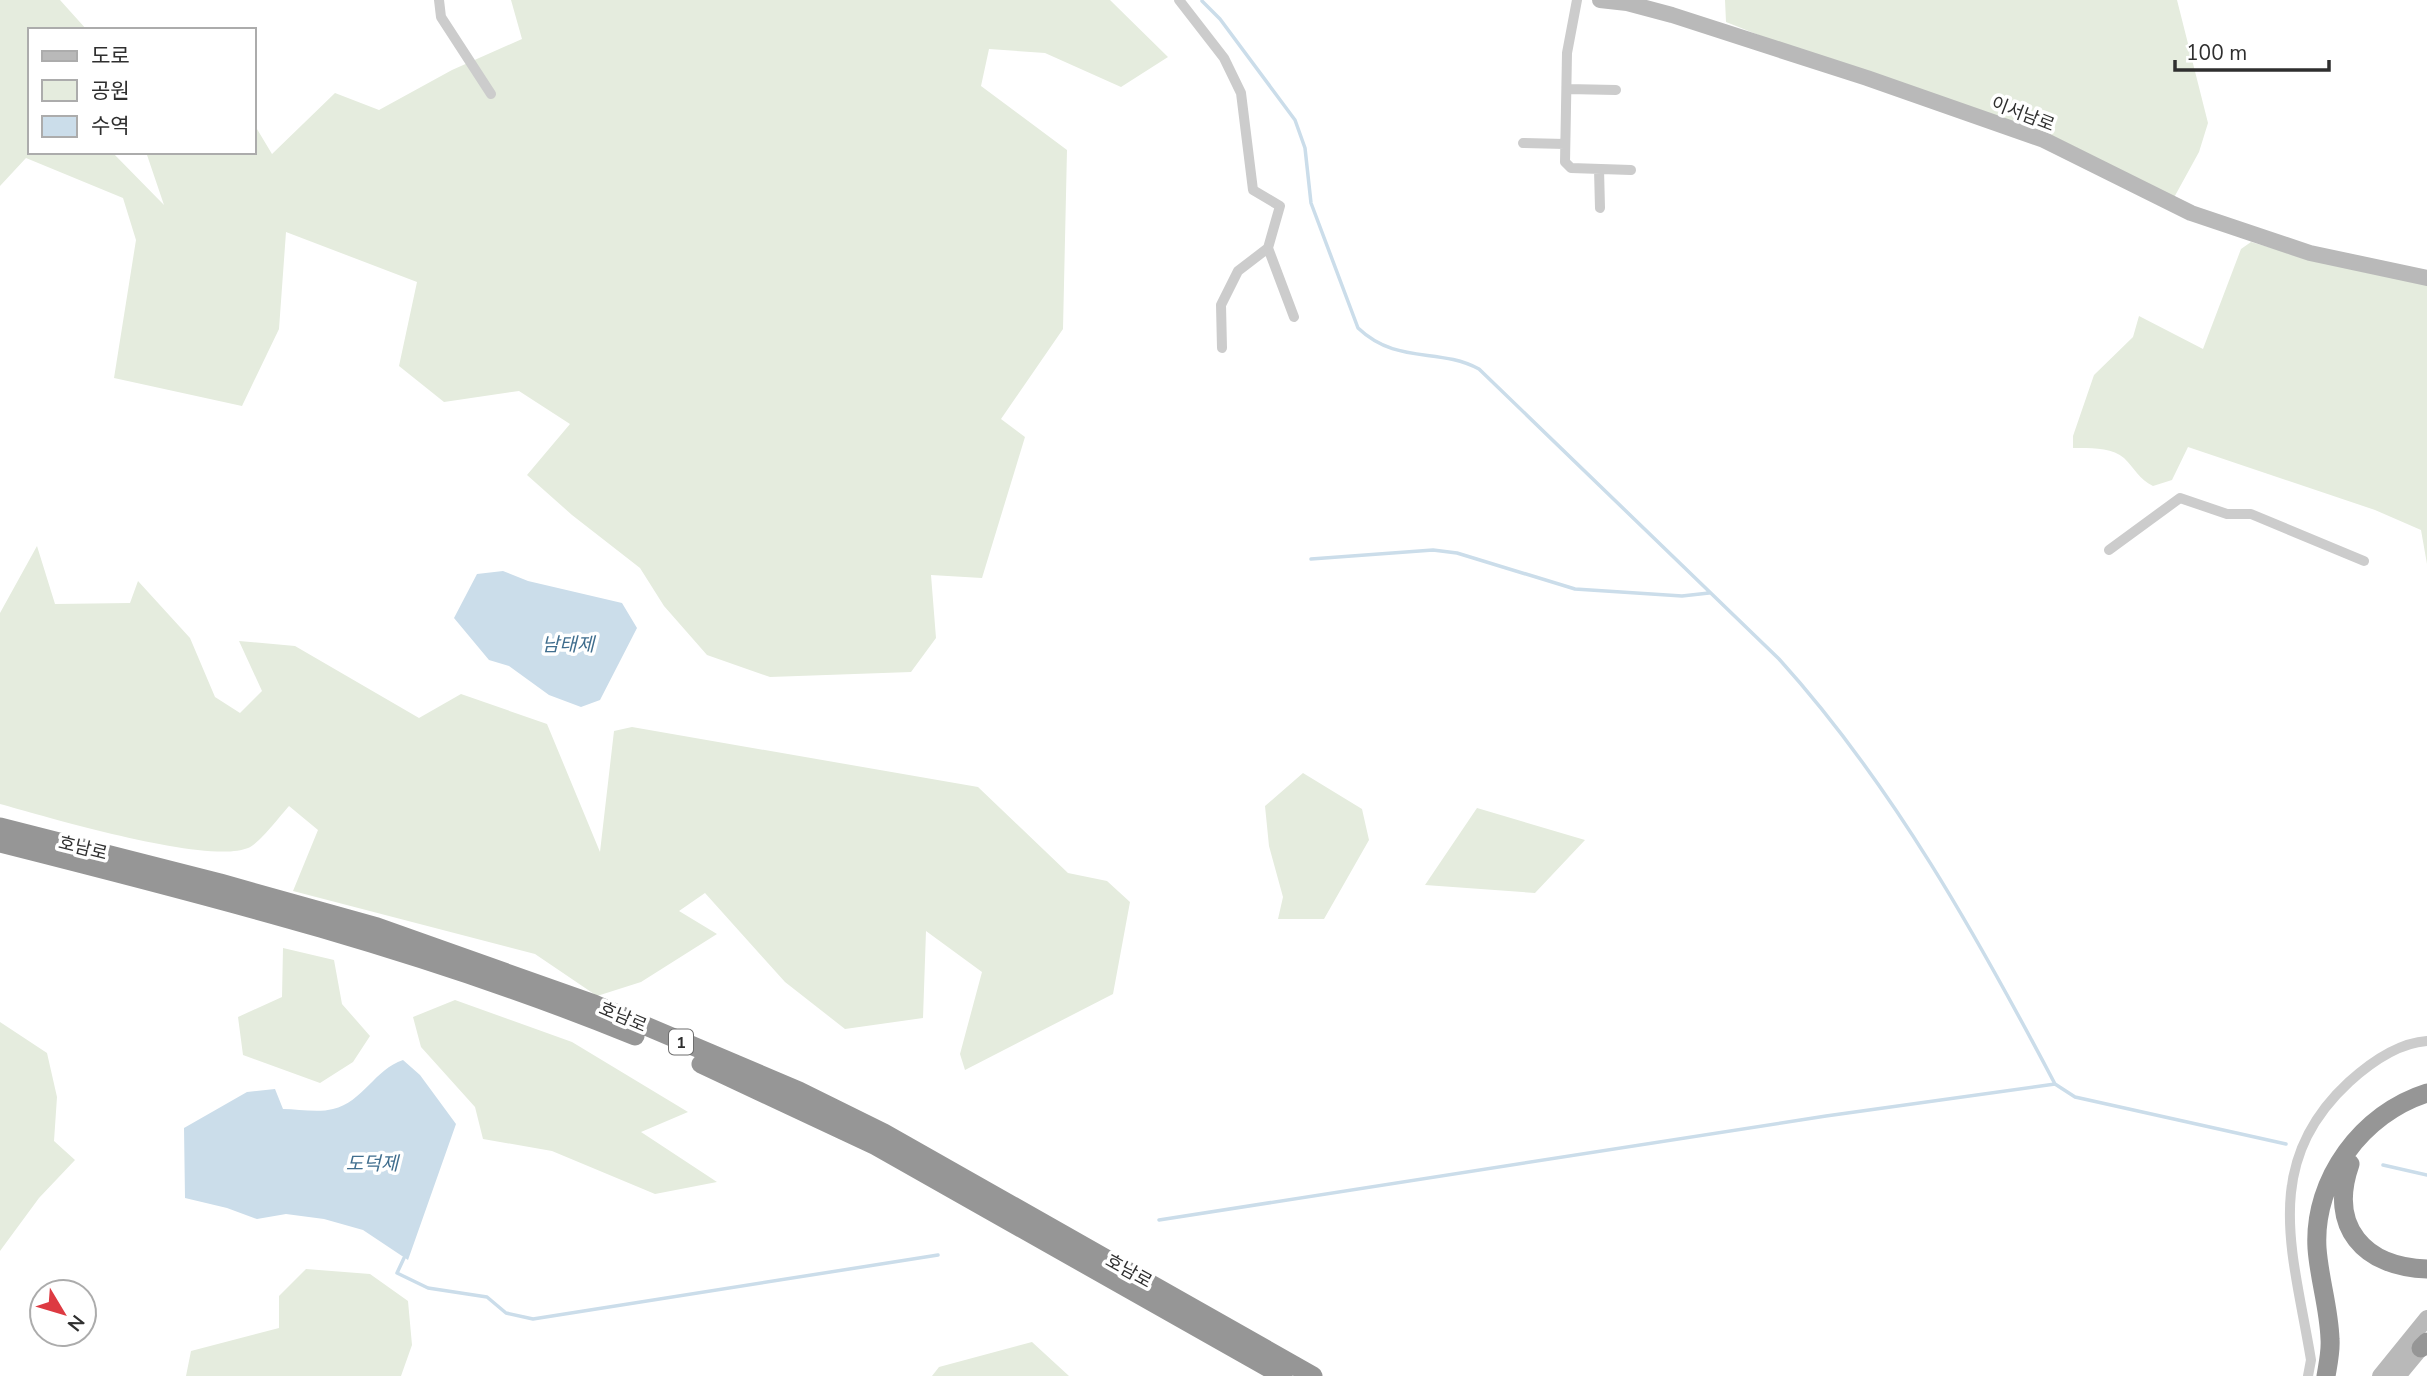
<svg xmlns="http://www.w3.org/2000/svg" width="2427" height="1376" viewBox="0 0 2427 1376" font-family="'Nunito Sans','Noto Sans KR',sans-serif">
  <style>
    .green { fill: #e5ecde }
    .water { fill: #cbddea }
    .lines { fill: none; stroke-linecap: round; stroke-linejoin: round }
    .stream { stroke: #cbddea; stroke-width: 3.5 }
    .street { stroke: #ccc; stroke-width: 10 }
    .secondary { stroke: #b9b9b9; stroke-width: 16 }
    .highway { stroke: #969696; stroke-width: 19 }
    .labels { text-anchor: middle; stroke-width: 7; stroke-linejoin: round; paint-order: stroke }
    .shield { fill: #fff; stroke: #6d6d6d; stroke-width: 2 }
    .shield-label { font-size: 16px; font-weight: bold; fill: #2f2f2f }
    .street-label { font-size: 18px; fill: #2f2f2f; stroke: #fff }
    .water-label { font-size: 19px; font-style: italic; fill: #406e8e; stroke: #fff }
  </style>
  <rect width="100%" height="100%" fill="#fff"/>
  <!-- green -->
  <path class="green" d="M0 0H60L87 30H30V152H112L164 205 146 152H254V124L272 154 335 93 379 110 452 70 522 39 511 0H1110L1168 57 1121 87 1045 53 989 49 981 86 1067 150 1063 329 1001 419 1025 437 982 578 931 575 936 638 911 672 770 677 707 655 664 606 640 568 572 515 527 475 570 424 519 391 444 402 399 366 417 282 286 232 279 329 242 406 114 378 136 240 123 198 26 158 0 186Z
    M1725 0H2177L2208 123 2199 152 2171 203 2044 140 1867 78 1726 22Z
    M2251 242 2309 259 2427 284V564L2421 530 2375 510 2188 447 2172 480 2153 486C2139 479 2135 469 2124 458 2112 447 2088 448 2073 448V436L2094 375 2133 337 2139 316 2203 349 2241 249Z
    M37 546 55 604 130 603 138 581 190 638 215 697 240 713 262 691 239 641 295 646 419 718 461 694 547 724 600 852 614 731 632 727 978 787 1068 873 1107 881 1130 902 1113 994 965 1070 960 1054 982 972 926 931 923 1018 845 1029 785 982 705 893 679 911 717 934 641 982 597 996 535 954 293 891 318 830 289 806C280 816 259 844 248 848 208 865 47 817 0 804V613Z
    M1303 773 1362 809 1369 840 1324 919H1278L1283 897 1269 846 1265 806Z
    M1477 808 1585 840 1535 893 1425 885Z
    M283 948 334 960 342 1004 370 1036 353 1062 320 1083 243 1055 238 1017 282 997Z
    M455 1000 572 1042 688 1112 641 1132 717 1182 655 1194 552 1151 483 1139 475 1107 421 1047 413 1017Z
    M0 1022 47 1053 57 1097 54 1141 75 1160 39 1198 0 1251Z
    M306 1269 370 1274 408 1301 412 1345 401 1376H186L191 1351 279 1328V1296Z
    M1032 1342 1069 1376H932L939 1367Z"/>
  <!-- water -->
  <path class="water" d="M503 571 528 581 622 603 637 628 600 700 581 707 549 695 509 666 489 660 454 618 477 574Z
    M403 1060 420 1075 456 1124 408 1260 363 1230 324 1219 286 1214 257 1219 227 1208 185 1198 184 1128 247 1092 275 1089 283 1109C298 1109 318 1113 333 1109 363 1102 375 1069 403 1060Z"/>
  <g class="lines">
    <!-- stream -->
    <path class="stream" d="M1202 1 1220 19 1295 120 1305 148 1311 203 1358 328C1397 365 1438 347 1479 369L1779 659C1892 784 1977 936 2055 1084L2075 1097 2286 1144
      M1311 559 1433 550 1457 553 1575 589 1682 596 1709 593
      M2383 1165 2427 1175
      M1159 1220 1826 1116 2055 1084
      M404 1258 397 1273 428 1288 487 1297 506 1313 533 1319 938 1255"/>
    <!-- street -->
    <path class="street" d="M439 0 441 17 491 94
      M1179 0 1224 58 1241 93 1253 190 1280 206 1268 248 1238 271 1221 305 1222 348
      M1577 0 1567 53 1565 162 1571 168 1631 170
      M1567 89 1616 90
      M1523 143 1565 144
      M1599 169 1600 208
      M1268 248 1294 317
      M2109 550 2180 498 2227 514H2251L2364 561
      M2308 1376 2311 1360C2294 1255 2259 1165 2349 1082 2370 1063 2397 1043 2427 1041"/>
    <!-- secondary -->
    <path class="secondary" d="M1600 0 1627 3 1672 15 1867 78 2044 140 2191 213 2310 253 2427 278
      M2380 1376 2427 1318
      M2398 1376 2427 1341"/>
    <!-- highway -->
    <path class="highway" d="M0 827 220 883 377 927 594 1004 799 1091 884 1133 1313 1376
      M0 843C214 897 430 952 635 1036
      M701 1064 876 1146 1283 1376
      M2350 1164C2328 1227 2364 1267 2427 1269
      M2421 1348 2427 1342
      M2326 1376C2328 1364 2331 1351 2330 1339 2329 1308 2319 1278 2317 1248 2313 1179 2363 1113 2427 1093"/>
  </g>
  <g class="labels">
    <!-- shield labels -->
    <rect class="shield" x="669" y="1029.5" width="24" height="25" rx="5"/>
    <g class="shield-label">
      <text x="681" y="1048">1</text>
    </g>
    <!-- street labels -->
    <g class="street-label">
      <text transform="translate(2023 114) rotate(21)" y="6">이서남로</text>
      <text transform="translate(83 848) rotate(14)" y="6">호남로</text>
      <text transform="translate(623 1017) rotate(23)" y="6">호남로</text>
      <text transform="translate(1129 1271) rotate(29)" y="6">호남로</text>
    </g>
    <!-- water labels -->
    <g class="water-label">
      <text x="568" y="651">남태제</text>
      <text x="372" y="1170">도덕제</text>
    </g>
  </g>
  <!-- legend -->
  <rect x="28" y="28" width="228" height="126" fill="#ffffff" stroke="#acacac" stroke-width="2"/>
  <rect x="42" y="51" width="35" height="10" fill="#b9b9b9" stroke="#acacac" stroke-width="2"/>
  <text x="91" y="63" font-size="21" fill="#2f2f2f">도로</text>
  <rect x="42" y="80" width="35" height="21" fill="#e5ecde" stroke="#acacac" stroke-width="2"/>
  <text x="91" y="98" font-size="21" fill="#2f2f2f">공원</text>
  <rect x="42" y="116" width="35" height="21" fill="#cbddea" stroke="#acacac" stroke-width="2"/>
  <text x="91" y="133" font-size="21" fill="#2f2f2f">수역</text>
  <!-- north arrow -->
  <g transform="translate(63 1313) rotate(128)"><circle r="33" fill="#ffffff" stroke="#acacac" stroke-width="2"/>
  <path d="M0-5L12 26L0 18L-12 26Z" fill="#dd3a42"/>
  <text y="-10" font-size="19" font-weight="bold" text-anchor="middle" fill="#2f2f2f">N</text>
  </g>
  <!-- scale -->
  <path d="M2175 60v10h154v-10" fill="none" stroke="#2f2f2f" stroke-width="3.5"/>
  <text x="2186" y="60" font-size="21" fill="#2f2f2f" stroke="#ffffff" stroke-width="5" paint-order="stroke">100 m</text>
</svg>
